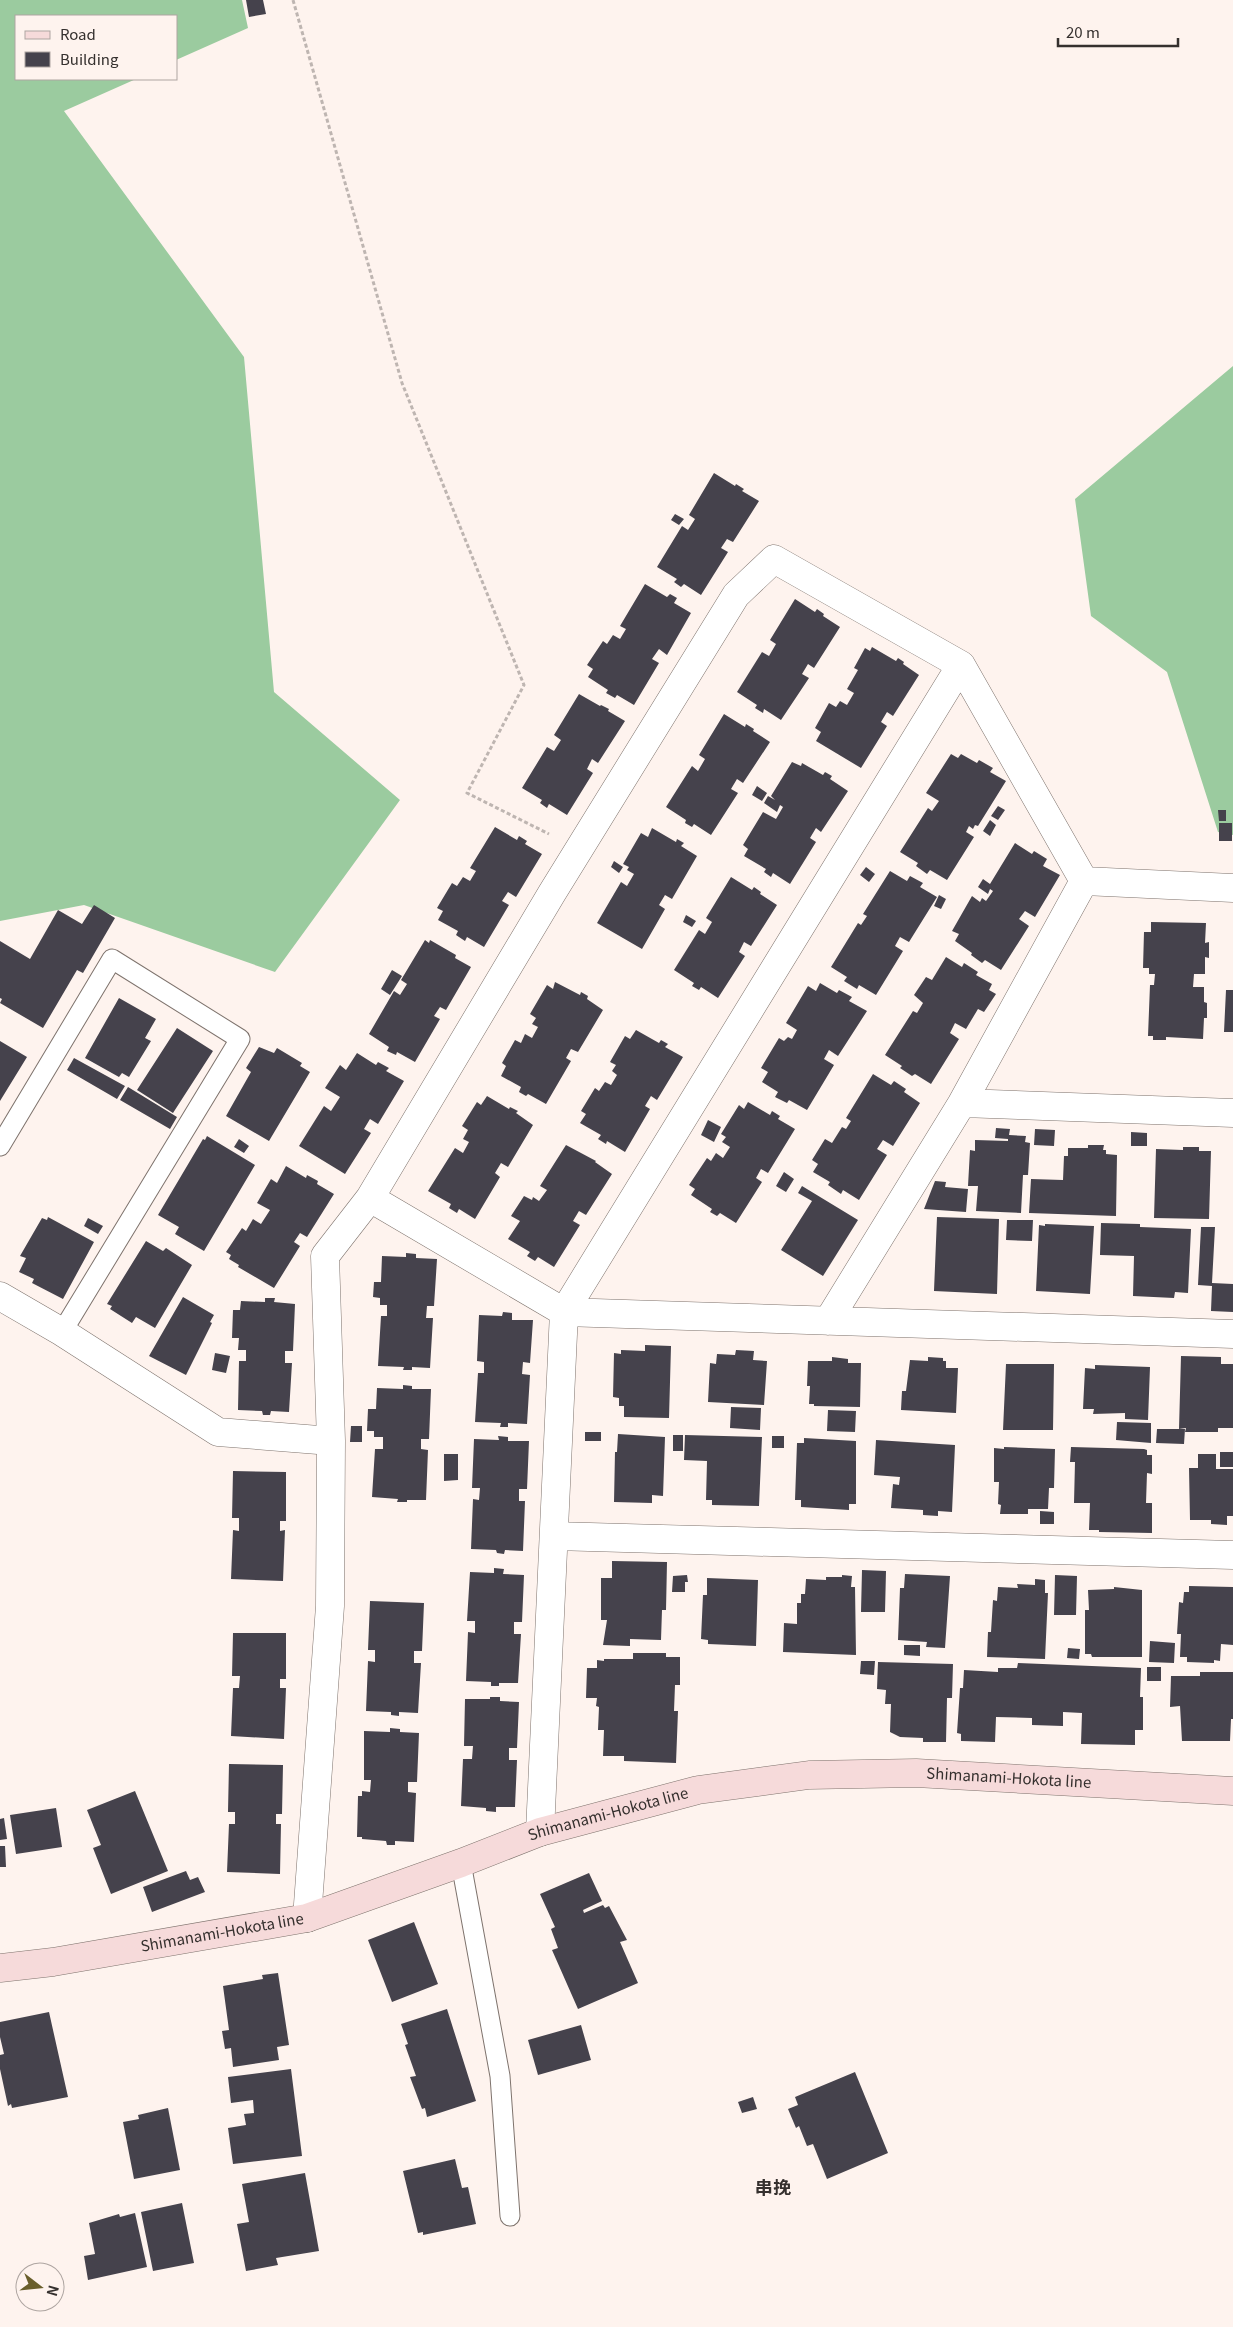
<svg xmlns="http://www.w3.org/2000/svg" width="1233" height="2327" viewBox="0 0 1233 2327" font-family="Georgia,'Noto Sans JP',serif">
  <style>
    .forest { fill: #9bcb9f }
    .building { fill: #45424c }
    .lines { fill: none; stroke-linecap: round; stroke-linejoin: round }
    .service-casing { stroke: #7e736d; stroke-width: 21 }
    .minor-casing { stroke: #7e736d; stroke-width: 29 }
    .secondary-casing { stroke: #7e736d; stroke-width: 29 }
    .path { stroke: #beb5b1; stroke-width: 3; stroke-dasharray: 4 2.5; stroke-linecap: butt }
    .service { stroke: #fff; stroke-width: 19 }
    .minor { stroke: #fff; stroke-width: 28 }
    .secondary { stroke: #f6dada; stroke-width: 28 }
    .labels { text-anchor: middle; stroke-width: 5; stroke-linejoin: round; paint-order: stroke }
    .street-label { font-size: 15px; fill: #35302e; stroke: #fef3ee }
    .quarter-label { font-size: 18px; font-weight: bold; fill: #35302e; stroke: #fef3ee }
  </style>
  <rect width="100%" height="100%" fill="#fef3ee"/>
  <!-- forest -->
  <path class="forest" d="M0 0H242L248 28 176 60V16H16V79H136L64 111 244 357 274 692 400 800 275 972 84 905 0 921Z
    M1233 366V835L1218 832 1167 672 1091 616 1075 499Z"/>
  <!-- building -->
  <path class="building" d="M246 0H263L266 14 249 17Z
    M714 473 735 486 736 484 744 489 742 491 759 501 733 542 727 539 721 548 728 552 701 595 684 584 681 587 674 582 677 579 657 567 682 526 688 530 695 519 689 515Z
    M675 514 684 519 679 525 671 520Z
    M645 584 667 597 670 594 677 598 674 603 691 613 667 655 659 649 652 659 659 663 634 705 617 695 615 698 606 693 608 690 588 677 593 669 587 665 603 641 607 644 613 635 620 639 626 629 620 626Z
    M795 599 815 612 817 609 824 614 823 616 840 627 814 668 808 664 802 674 809 678 781 720 764 709 763 713 755 708 757 705 737 692 762 652 769 656 776 644 770 640Z
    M872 647 896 661 898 658 904 662 903 664 919 675 893 716 887 712 881 722 887 726 861 768 816 741 821 732 815 728 829 703 836 707 840 701 847 705 854 693 847 689 858 670 854 668 865 648 870 651Z
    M579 694 600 706 601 705 609 709 608 711 625 721 598 763 592 759 587 769 593 773 567 815 549 804 547 808 540 803 542 800 522 788 547 747 554 751 561 740 554 735Z
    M724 714 745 727 746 724 754 729 753 731 770 742 743 783 737 779 731 789 738 793 711 835 694 824 692 827 685 823 686 820 666 807 692 766 698 771 705 759 699 755Z
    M951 754 958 758 961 754 977 763 979 760 993 768 990 772 1006 781 978 826 975 825 973 829 969 826 966 832 974 837 947 880 930 870 927 874 916 866 918 863 900 852 928 808 932 811 939 801 926 793Z
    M792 762 801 766 802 763 823 775 825 772 832 776 830 779 848 791 821 832 816 828 810 838 816 842 790 884 773 873 771 877 764 872 766 869 744 856 748 849 743 845 763 812 776 819 783 807 780 805 777 812 764 803 768 796 775 800 771 796Z
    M757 786 767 793 762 801 752 795Z
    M998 806 1005 810 998 820 991 816Z
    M1218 810H1226V821H1219Z
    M990 820 996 825 990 836 983 831Z
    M1219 823H1232V841H1219Z
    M495 827 517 840 519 836 527 841 525 844 542 854 516 897 508 892 502 901 509 905 484 947 467 937 465 941 456 935 458 931 438 920 443 911 437 908 452 883 457 886 463 877 470 881 476 871 470 868Z
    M652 828 676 842 677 839 684 843 681 846 697 856 672 899 665 895 659 905 665 909 642 949 597 923 621 882 627 886 634 874 627 870 629 867 623 864 641 833 648 837Z
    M1015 843 1032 854 1034 851 1047 859 1043 866 1060 875 1035 917 1025 911 1019 919 1029 926 1001 970 985 960 982 963 971 955 972 953 955 941 959 934 952 931 972 896 980 902 982 898 986 901 993 891 990 889 988 894 978 887 983 879 990 884Z
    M614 861 623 867 619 873 611 867Z
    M866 867 875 874 869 882 860 875Z
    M890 871 907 881 910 876 923 883 920 887 937 897 909 942 900 937 895 946 903 951 876 995 859 985 857 989 844 981 847 977 831 967 858 923 861 925 867 916 863 914Z
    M731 877 752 890 754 887 761 892 760 894 777 905 751 946 744 942 739 952 745 956 718 998 701 987 699 990 692 986 694 983 674 970 699 930 705 934 712 922 706 918Z
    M939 895 946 899 941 909 934 906Z
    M94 905 115 918 83 973 77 970 43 1028 0 1003 2 999 0 998V941L30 959 58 910 82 924Z
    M686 915 696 921 692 927 683 922Z
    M1151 922 1206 923 1205 943 1209 942V958L1205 957V974H1194L1193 987H1204V1002L1207 1003V1018H1204L1203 1039 1166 1037V1040H1153V1036H1148L1150 985H1154L1155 974H1149V968H1143L1144 932H1151Z
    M425 940 429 943 430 940 456 955 455 958 471 967 446 1010 440 1007 434 1016 440 1019 415 1062 397 1052 396 1055 387 1051 389 1047 369 1034 394 991 400 995 407 984 401 980Z
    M946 957 962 967 964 963 978 972 976 975 992 984 989 990 996 994 984 1012 978 1009 966 1029 955 1023 950 1033 959 1039 931 1084 915 1074 912 1076 900 1068 902 1066 885 1055 913 1011 917 1013 923 1003 914 995 926 977 932 980Z
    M392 970 402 976 390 995 381 989Z
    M555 982 580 995 581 992 588 996 587 999 603 1010 578 1052 571 1049 566 1058 571 1061 546 1104 528 1094 526 1096 519 1092 521 1087 501 1076 506 1066 502 1063 515 1040 521 1043 525 1034 532 1038 538 1027 532 1024 536 1018 530 1014 547 985 553 989Z
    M820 983 837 993 839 990 852 997 849 1001 867 1011 838 1056 829 1050 824 1059 834 1065 807 1110 789 1100 787 1103 775 1097 778 1092 762 1082 768 1072 761 1068 779 1038 784 1041 788 1037 792 1039 797 1030 786 1023 808 986 816 991Z
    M1226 990H1233V1032H1224Z
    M119 998 156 1019 145 1038 151 1041 129 1077 122 1073 119 1077 85 1058Z
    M177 1028 213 1051 173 1113 137 1090Z
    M636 1030 659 1043 661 1040 668 1044 665 1047 683 1057 657 1100 651 1096 645 1106 650 1109 625 1152 607 1141 606 1144 598 1139 601 1135 580 1123 586 1114 581 1111 595 1088 599 1091 605 1082 611 1085 617 1075 612 1071 616 1065 610 1062 625 1036 630 1039Z
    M0 1041 27 1057 0 1101Z
    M259 1047 274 1053 277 1048 302 1063 300 1066 310 1072 269 1141 226 1116 251 1072 246 1068Z
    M357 1053 376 1065 378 1062 389 1068 386 1071 404 1081 378 1124 370 1119 364 1129 371 1133 345 1174 299 1146 324 1106 331 1111 340 1097 325 1088 340 1065 346 1070Z
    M74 1058 125 1086 117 1099 67 1070Z
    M873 1074 891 1085 894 1081 906 1089 904 1092 920 1103 893 1146 883 1140 877 1149 887 1155 859 1200 843 1190 841 1194 828 1185 830 1182 813 1172 818 1164 812 1160 825 1139 832 1143 842 1127 846 1129 851 1121 846 1118Z
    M128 1087 177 1117 170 1129 120 1100Z
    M487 1096 509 1109 510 1107 518 1111 516 1113 533 1125 508 1167 501 1163 495 1173 500 1177 475 1219 459 1209 457 1213 449 1208 451 1204 428 1191 455 1148 463 1153 469 1142 463 1139 468 1130 462 1126 477 1102 481 1105Z
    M748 1102 770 1115 772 1111 780 1116 778 1119 795 1129 768 1173 761 1169 756 1178 762 1182 736 1223 720 1213 717 1216 710 1212 712 1209 691 1195 695 1189 689 1185 707 1158 711 1161 716 1153 723 1158 730 1147 722 1142 726 1137 721 1134 739 1105 744 1109Z
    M708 1120 721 1127 714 1142 701 1135Z
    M996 1128 1010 1129 1009 1135 1026 1136 1025 1142 1030 1143 1028 1175H1023L1021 1213 976 1211 978 1186H968L970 1150 975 1151V1140L1008 1141V1139L995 1138Z
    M1035 1129 1055 1130 1054 1146 1034 1145Z
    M1131 1132 1147 1133V1146H1131Z
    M207 1136 255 1165 204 1251 175 1234 179 1227 158 1215 203 1139 205 1140Z
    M239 1139 249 1146 244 1153 234 1147Z
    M566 1145 596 1161 595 1162 612 1174 586 1215 579 1211 573 1221 580 1225 554 1267 538 1257 535 1261 527 1256 530 1252 508 1239 520 1221 511 1216 524 1196 532 1200 533 1197 539 1201 547 1190 540 1186Z
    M1088 1145H1104L1103 1150H1106V1154L1117 1155 1116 1216 1029 1213 1031 1179 1063 1180 1064 1156H1068V1148H1088Z
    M1183 1147H1199V1151H1211L1209 1219 1154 1218 1156 1149 1183 1150Z
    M286 1166 306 1178 307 1175 318 1181 317 1184 334 1194 307 1237 300 1233 294 1242 300 1246 274 1288 238 1267 239 1265 229 1259 231 1255 226 1252 242 1228 246 1231 253 1219 261 1224 270 1210 257 1203 271 1179 277 1183Z
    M784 1172 794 1179 786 1192 776 1186Z
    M935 1181 946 1182 945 1187 968 1189 966 1212 924 1209Z
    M802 1186 858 1220 823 1276 781 1250 812 1201 798 1193Z
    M48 1217 94 1242 63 1299 32 1283 34 1279 19 1272 26 1258 20 1256 42 1218 47 1220Z
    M937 1217 999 1219 997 1294 934 1291Z
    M88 1218 103 1226 98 1234 84 1226Z
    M1007 1220H1033L1032 1241 1006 1240Z
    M1101 1223 1140 1224V1227L1191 1229 1188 1293 1175 1292 1174 1298 1133 1296 1134 1256 1100 1255Z
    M1045 1224 1094 1226 1090 1294 1036 1291 1039 1225 1045 1226Z
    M1201 1227H1215L1212 1283 1233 1284V1312L1211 1311 1212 1286 1198 1285Z
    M146 1241 163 1251 166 1248 192 1265 155 1328 136 1317 132 1323 110 1309 112 1306 107 1304Z
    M406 1253 416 1254V1258L437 1259 434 1306H427L426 1318H433L430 1368 412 1367V1370H403L404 1367 378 1366 381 1316H387V1305H380V1298L373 1297 374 1282H381L382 1256 406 1257Z
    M183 1297 214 1315 210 1322 212 1323 186 1375 149 1356Z
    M265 1298H275L274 1302 295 1304 293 1351H285V1363H292L289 1412 271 1411 270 1415H263L262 1411 238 1410 239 1361H246V1350H238L239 1338H232L233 1310H240L241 1301 265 1302Z
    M503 1312 512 1313V1320H533L530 1363 523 1362 522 1374 530 1375 527 1424 508 1423V1427H500L501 1423 475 1422 478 1373H484V1362L477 1361 479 1315 502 1316Z
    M645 1345 671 1346 669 1418 624 1417V1406H619V1398L613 1397 614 1353 621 1354V1350L645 1351Z
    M736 1350 754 1351 753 1360 767 1361 764 1405 708 1402 710 1363 716 1364 717 1354 735 1355Z
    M215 1353 230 1356 226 1373 212 1370Z
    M1181 1356 1221 1357V1364H1233V1428H1218V1432H1185L1186 1428 1179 1429Z
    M832 1357 848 1359V1363H861L860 1407 814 1406V1404H809L810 1386H807L808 1361H832Z
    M928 1357 943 1358V1361H946V1368H958L956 1413 901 1410 902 1391H906L910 1360 928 1361Z
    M1006 1364H1054L1053 1430H1003Z
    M1095 1365 1150 1367 1148 1420 1125 1419V1413L1093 1414 1094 1409H1083L1085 1368 1095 1369Z
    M403 1385 412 1386V1389H431L429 1439H421V1449L428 1450 426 1500H407V1502H397L398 1499 372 1497 375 1449H383V1437H374V1431H367L368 1409H376L377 1388 403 1389Z
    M731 1407 761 1408 760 1430 730 1428Z
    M828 1410 856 1411 855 1432 827 1431Z
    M1117 1422 1151 1423V1443L1116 1440Z
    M351 1426H362V1442H350Z
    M1157 1429H1185L1184 1444 1156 1443Z
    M585 1432H601V1441H585Z
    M618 1434 665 1437 663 1496 652 1495V1503L614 1502 615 1452H617Z
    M673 1435H683V1451H673Z
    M685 1435 762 1437 759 1506 712 1505V1500H706L707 1461 684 1460Z
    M498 1436 508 1437V1441H529L527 1489H519V1501H525L523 1551 505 1550 504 1554 497 1553 496 1550 471 1549 473 1499 479 1500 480 1488H472L474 1439 499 1440Z
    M772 1436H784V1448H772Z
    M804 1438 856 1441V1504H849V1510L801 1507V1500H795L797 1443H804Z
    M876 1440 955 1445 952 1512 938 1511V1516L923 1515V1510L891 1508 893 1484 899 1485 900 1477 874 1475Z
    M1004 1447 1055 1449 1054 1488H1049L1048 1509H1028V1514H1000L1001 1505 998 1504 999 1482H994V1448L1004 1449Z
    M1071 1447 1144 1449 1147 1450V1455H1152V1474L1147 1473 1146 1503H1152V1533L1099 1532V1530H1089L1090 1503H1074L1075 1462H1070Z
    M1220 1452H1233V1467H1220Z
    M444 1454H458V1480L444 1481Z
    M1198 1454H1216V1469H1233V1516H1227V1525L1211 1524V1520H1190L1189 1468H1198Z
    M233 1471 286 1472V1521H280V1531L285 1530 283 1581 231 1579 233 1530 239 1531V1518H232Z
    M1040 1511 1054 1512V1524H1040Z
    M612 1561 667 1562 666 1610H662L661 1640 630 1639V1646L603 1645 607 1620H601V1578H612Z
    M494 1568 504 1569 503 1574 524 1575 522 1622H514V1634H521L518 1683H499V1686H491V1682L466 1681 468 1632 475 1633V1621H467L470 1572 494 1573Z
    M862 1570 886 1571 885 1612H861Z
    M905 1574 950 1576 945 1648 926 1647 927 1642 898 1640 900 1588H904Z
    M687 1575 688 1582H685V1592H672L673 1576Z
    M842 1575 852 1576 851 1587H855L856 1655 783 1652 784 1623 797 1624V1603H801V1594H805L806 1579 826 1580V1577H842Z
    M1055 1575 1077 1576 1076 1615H1054Z
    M707 1578 758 1580 756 1646 708 1644V1640L701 1639 703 1595H707Z
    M1035 1579 1045 1580V1593H1048L1045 1659 987 1657 988 1632H991L993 1600 997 1601 998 1587 1018 1588 1017 1584 1035 1585Z
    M1189 1586 1233 1587V1645L1221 1644 1220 1661 1214 1660V1663L1187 1662V1657H1180L1181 1634H1177L1179 1602 1183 1603 1184 1592H1189Z
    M1114 1587 1142 1590V1657H1092L1091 1654H1085V1610H1089L1088 1590 1114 1589Z
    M370 1601 424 1603 422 1651H414V1663H421L418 1713 399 1712V1716L391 1715V1712L366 1711 368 1661 375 1662V1650H368Z
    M233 1633H286V1679H280V1688H286L284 1739 231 1736 233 1688H239L240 1676H232Z
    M1150 1641 1175 1643 1174 1663 1149 1662Z
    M904 1645H920V1656L904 1655Z
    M1068 1648 1080 1649 1079 1659 1067 1658Z
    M633 1653H666V1657H680V1685H675L674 1711H678L676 1763 624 1761V1756H603L604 1730H598L599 1707 596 1706 597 1698H586L587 1668H597V1660L604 1661V1659H633Z
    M861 1661H875L874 1675 860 1674Z
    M878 1662 953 1664 952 1698H947L946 1742H923V1738L900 1737 890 1732 891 1704H885L886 1690 877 1689Z
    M1018 1663 1141 1668 1140 1697H1143V1730H1135V1745L1081 1744 1082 1713 1063 1712V1726L1032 1725V1718L996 1717 995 1742 961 1741V1734L957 1733 960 1688H963L964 1670 998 1672V1668H1017Z
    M1147 1667H1161V1681H1147Z
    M1200 1672H1233V1719H1231L1230 1741H1182L1180 1706 1170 1707 1171 1676H1200Z
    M490 1697H500V1701L519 1702 517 1748H509V1760H517L515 1807H496V1812L486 1811V1808L461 1806 463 1759H472L473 1746H464L465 1699H490Z
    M390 1728 400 1729V1732L419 1733 417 1782H408V1792L416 1793 414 1842 395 1841V1845H387L386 1841 362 1839V1837H357L358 1796H362V1791L370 1792 371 1780H364V1731L390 1732Z
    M229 1764 283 1765 282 1814H276V1824H281L280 1874 227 1872 229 1824H235V1812H228Z
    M135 1791 168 1871 111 1894 93 1848 101 1845 87 1810Z
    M56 1808 62 1847 16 1854 10 1815Z
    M4 1818 7 1839 0 1840V1819Z
    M0 1846H5L6 1867H0Z
    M186 1871 190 1880 198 1877 205 1892 152 1912 143 1887Z
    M589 1873 602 1901 583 1910 584 1913 603 1905 605 1908 609 1906 627 1940 620 1942 638 1983 578 2009 552 1950 558 1948 551 1929 555 1927 540 1894Z
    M414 1922 438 1984 392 2002 368 1940Z
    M278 1973 289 2045 277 2047 279 2060 233 2067 231 2048 225 2049 222 2031 229 2030 223 1986 263 1979 262 1975Z
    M447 2009 476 2101 427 2117 425 2108 422 2109 410 2077 416 2076 405 2045 408 2044 401 2024Z
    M49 2012 68 2097 12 2108 11 2104 8 2106 0 2069V2055L4 2054 0 2037V2022Z
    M581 2025 591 2060 538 2075 528 2040Z
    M291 2069 302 2156 233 2164 228 2128 246 2125 244 2114 254 2113 253 2100 231 2103 228 2077Z
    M855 2072 888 2153 827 2179 813 2144 807 2146 799 2126 796 2128 788 2109 798 2105 795 2097Z
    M753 2097 757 2109 742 2113 738 2102Z
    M168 2108 180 2170 134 2179 123 2122 139 2119 138 2115Z
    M455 2159 462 2188 468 2187 476 2224 423 2235V2232L418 2233 403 2171Z
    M305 2173 319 2251 276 2258 278 2265 246 2271 237 2224 249 2222 242 2184Z
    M182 2203 194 2263 153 2271 141 2212Z
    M135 2213 147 2267 88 2280 84 2256 95 2254 89 2223 119 2214 120 2217Z"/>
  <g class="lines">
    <!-- service casing -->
    <g class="service-casing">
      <path id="service" d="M0 1146 112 959 240 1039 62 1332
        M461 1863 500 2076 510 2216"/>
    </g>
    <!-- minor casing -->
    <g class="minor-casing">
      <path id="minor" d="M962 1103 1084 881
        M370 1198 564 1312 1233 1334
        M0 1296 62 1332 218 1432 331 1441
        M828 1321 962 1103 1233 1113
        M554 1536 1233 1555
        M540 1832 564 1312 961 665
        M307 1918 330 1606 331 1441 325 1256 370 1198 552 893 736 595 774 559 961 665 1084 881 1233 888"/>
    </g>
    <!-- secondary casing -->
    <g class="secondary-casing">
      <g id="secondary">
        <path id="s1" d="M0 1968 53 1962 307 1918 461 1863 540 1832 698 1790 809 1775 916 1773 1233 1791"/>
      </g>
    </g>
    <!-- path -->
    <path class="path" d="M293 0 402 383 524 685 467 793 549 834"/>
    <!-- service -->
    <use href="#service" class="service"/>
    <!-- minor -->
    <use href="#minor" class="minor"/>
    <!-- secondary -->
    <use href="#secondary" class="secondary"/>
  </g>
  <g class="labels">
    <!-- street labels -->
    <g class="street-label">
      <text dy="5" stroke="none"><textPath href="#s1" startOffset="1035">Shimanami-Hokota line</textPath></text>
      <text dy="5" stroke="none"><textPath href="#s1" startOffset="630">Shimanami-Hokota line</textPath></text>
      <text dy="5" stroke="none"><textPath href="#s1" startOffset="225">Shimanami-Hokota line</textPath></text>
    </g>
    <!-- quarter labels -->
    <g class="quarter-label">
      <text x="773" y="2194">串挽</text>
    </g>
  </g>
  <!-- legend -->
  <rect x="15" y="15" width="162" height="65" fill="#fef3ee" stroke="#aea5a1"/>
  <rect x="25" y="31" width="25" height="8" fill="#f6dada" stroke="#aea5a1"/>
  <text x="60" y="40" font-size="15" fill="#35302e">Road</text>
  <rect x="25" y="52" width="25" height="15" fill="#45424c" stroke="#aea5a1"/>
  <text x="60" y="65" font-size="15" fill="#35302e">Building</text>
  <!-- north arrow -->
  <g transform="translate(40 2287) rotate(106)"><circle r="24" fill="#fef3ee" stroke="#aea5a1"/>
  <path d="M0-4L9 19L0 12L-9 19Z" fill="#695e2b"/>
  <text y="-8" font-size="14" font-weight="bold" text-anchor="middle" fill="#35302e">N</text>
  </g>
  <!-- scale -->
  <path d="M1058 38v8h120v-8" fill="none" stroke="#35302e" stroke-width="2.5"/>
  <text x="1066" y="38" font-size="15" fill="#35302e" stroke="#fef3ee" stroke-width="4" paint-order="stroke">20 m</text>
</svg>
